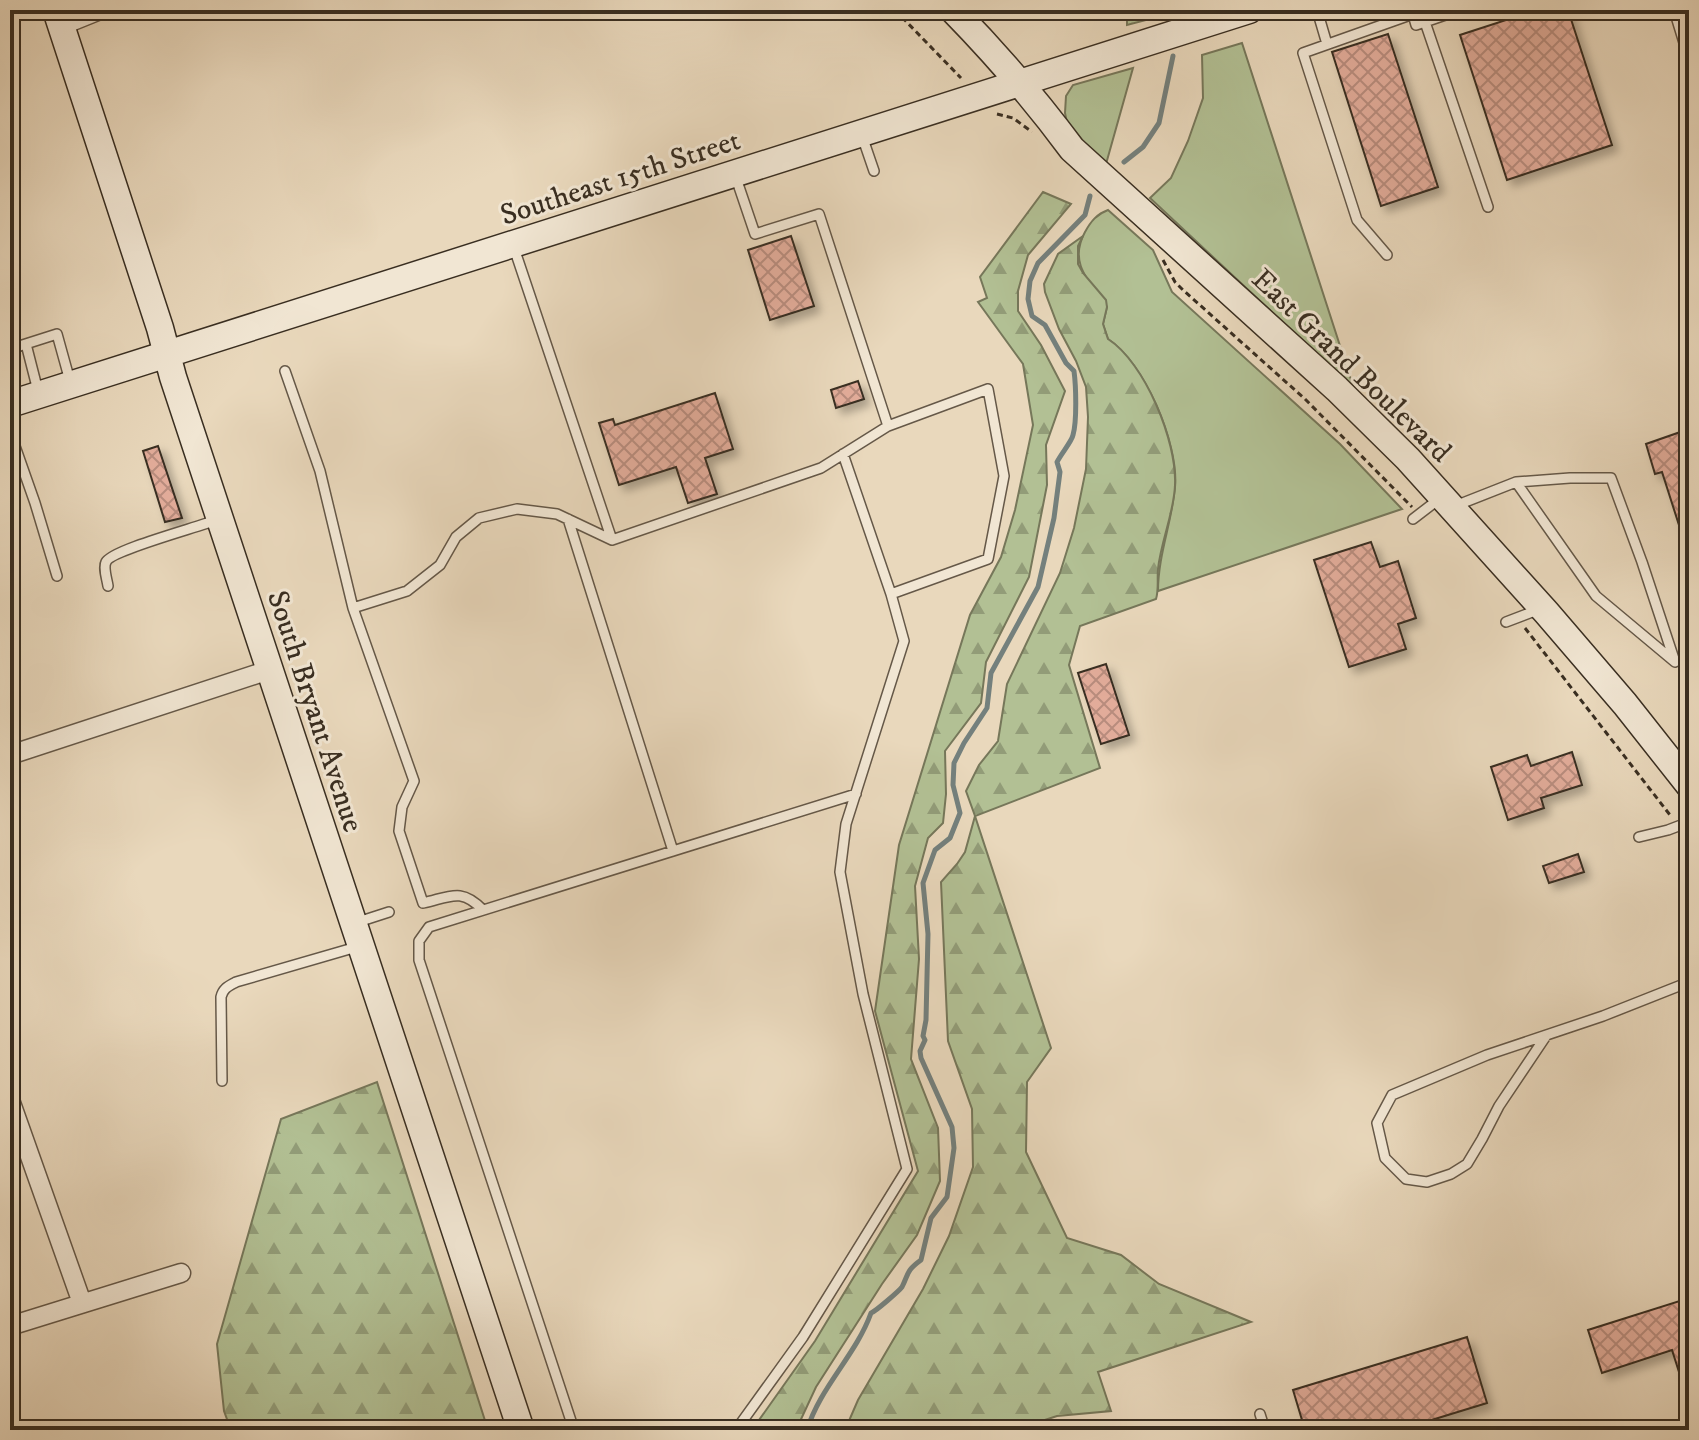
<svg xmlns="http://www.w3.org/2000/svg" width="1699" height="1440" viewBox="0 0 1699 1440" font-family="'IM FELL DW Pica',serif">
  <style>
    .grass { fill: #b2c094; stroke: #76775a; stroke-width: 2 }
    .forest { fill: url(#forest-firs); stroke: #76775a; stroke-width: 2 }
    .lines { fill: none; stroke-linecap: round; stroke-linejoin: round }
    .stream { stroke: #74807d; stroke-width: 5 }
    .building { fill: url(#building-cross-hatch); stroke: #392e21; stroke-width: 2; filter: url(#shadow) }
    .lane-casing { stroke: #655848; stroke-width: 12 }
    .street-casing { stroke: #655848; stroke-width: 21 }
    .secondary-casing { stroke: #392e21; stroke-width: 29 }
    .path { stroke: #392e21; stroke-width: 3; stroke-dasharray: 6 4; stroke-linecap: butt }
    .lane { stroke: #f1e6d3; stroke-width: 9 }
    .street { stroke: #f1e6d3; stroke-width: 18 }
    .secondary { stroke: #f1e6d3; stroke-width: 26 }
    .labels { text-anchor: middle; stroke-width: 6; stroke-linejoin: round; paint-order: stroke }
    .street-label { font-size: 30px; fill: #392e21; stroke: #f1e6d3 }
  </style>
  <defs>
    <pattern id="forest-firs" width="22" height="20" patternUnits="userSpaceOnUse" patternTransform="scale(2)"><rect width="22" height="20" fill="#b2c094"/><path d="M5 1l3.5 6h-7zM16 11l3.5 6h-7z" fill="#929c78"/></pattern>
    <pattern id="building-cross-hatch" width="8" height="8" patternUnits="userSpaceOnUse" patternTransform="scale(2)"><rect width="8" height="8" fill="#e2ac9a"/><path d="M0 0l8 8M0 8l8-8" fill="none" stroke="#b88c7d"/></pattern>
    <filter id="shadow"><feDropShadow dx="6" dy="6" stdDeviation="4" flood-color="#0004"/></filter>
  </defs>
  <rect width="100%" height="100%" fill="#e9d8bc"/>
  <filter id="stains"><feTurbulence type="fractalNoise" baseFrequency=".0025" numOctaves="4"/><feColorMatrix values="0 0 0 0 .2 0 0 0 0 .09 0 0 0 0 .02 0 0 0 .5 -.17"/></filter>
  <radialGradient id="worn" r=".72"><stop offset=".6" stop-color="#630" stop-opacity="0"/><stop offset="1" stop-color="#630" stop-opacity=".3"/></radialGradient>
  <!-- grass -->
  <path class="grass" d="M1242 43 1354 389 1150 198 1171 178 1188 141 1203 98 1202 55Z
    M1133 68 1106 164 1069 133 1065 113 1066 96 1073 85Z
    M1108 210 1153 250 1172 292 1340 444 1402 509 1158 591C1158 555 1172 522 1175 487 1179 444 1144 362 1108 339L1103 324 1107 307C1089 281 1068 263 1085 232 1091 221 1097 214 1108 210Z"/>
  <!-- forest -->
  <path class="forest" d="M1127 10H1152L1150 19 1127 25Z
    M1043 192 1071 204 1028 255 1018 291V311L1041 345 1065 391 1046 445 1047 485 1029 577 986 662 981 703 945 751 946 794 943 823 928 838 915 886 919 959 911 1059 938 1128 940 1181 917 1235 882 1284 816 1387 796 1430H752L815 1341 918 1171 875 1011 899 845 970 615 1001 557 1015 510 1033 425 1023 364 978 302 987 298 980 277Z
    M1083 236 1078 246V264L1083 273 1106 300 1107 307 1103 324 1108 339C1145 363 1177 441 1175 485 1174 513 1161 541 1158 569 1157 579 1159 589 1156 599L1080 626 1069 665 1100 768 975 816 1051 1048 1027 1082 1026 1152 1067 1238 1121 1255 1159 1284 1251 1322 1098 1372 1111 1411 1057 1416 1014 1430H845L858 1400 923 1289 949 1236 973 1167 972 1109 948 1041 941 882 957 864 965 852 975 816 966 791 979 765 998 741 1007 684 1060 573 1074 528 1086 469 1088 417 1086 387 1076 361 1059 329 1045 292 1044 284 1058 254Z
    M377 1082 488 1430H231L224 1411 217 1344 281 1119Z"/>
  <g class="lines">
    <!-- stream -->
    <path class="stream" d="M1161 13 1162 10
      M1124 162 1143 147 1159 123 1173 56
      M807 1430C820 1387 856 1355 871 1313 876 1311 899 1291 902 1287 909 1273 906 1271 921 1260L931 1218 947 1197 954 1148 952 1127 921 1058 920 1051 925 1040 923 1036 926 1020 928 934 923 883 935 850 950 838 960 813 953 785 954 763 964 743 987 708 991 673 1038 587 1054 518 1060 472 1057 462C1061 454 1072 441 1073 435 1077 421 1076 386 1074 371L1066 363 1045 325 1032 316 1028 299 1030 281 1038 263 1085 215 1090 196"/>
  </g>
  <!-- building -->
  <path class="building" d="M1537 10H1568L1612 145 1507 180 1460 35Z
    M1388 34 1438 187 1381 206 1332 52Z
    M791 236 814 306 770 320 748 250Z
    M858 381 864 399 836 408 831 390Z
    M715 393 733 449 705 458 717 494 688 503 676 467 619 485 599 423 613 419 615 425Z
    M1689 429V546L1686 547 1662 472 1655 474 1646 444Z
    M158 446 182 518 165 522 143 451Z
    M1371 542 1380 567 1398 561 1416 618 1398 624 1406 649 1349 667 1314 560Z
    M1106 664 1129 735 1101 744 1078 673Z
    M1572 752 1582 785 1541 798 1544 808 1508 820 1491 767 1527 755 1531 766Z
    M1578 854 1584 872 1549 883 1543 866Z
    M1689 1298V1394H1686L1672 1350 1602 1373 1588 1330Z
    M1467 1337 1487 1403 1399 1430H1305L1293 1390Z"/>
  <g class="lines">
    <!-- lane casing -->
    <g class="lane-casing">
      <path id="lane" d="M1317 10 1327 44
        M1674 10 1689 59
        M1412 11 1416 25 1460 10
        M1425 22 1488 207
        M65 29 112 10
        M862 136 874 171
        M514 248 612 540 821 468 888 426 819 214 755 234 736 178
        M1387 255 1357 220 1303 53 1413 14
        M26 344 38 391
        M10 349 57 334 70 381
        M285 371 320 471 353 608
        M10 432 35 503 57 576
        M843 454 891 594
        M1455 506 1516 482 1570 478H1611L1642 562 1675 662 1596 596 1516 482
        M568 519 673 851
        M1413 519 1439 499
        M108 586C107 579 103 568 106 562 111 550 199 527 216 520
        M1506 622 1540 609
        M1639 837 1668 830 1689 822
        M483 910C461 887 450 897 423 903L399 831 402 807 414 781 353 608 407 591 440 565 456 537 479 518 517 509 557 514 612 540
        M355 923 389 912
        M1546 1036 1499 1106 1482 1139 1467 1164 1451 1174 1427 1182 1406 1179 1385 1158 1377 1123 1392 1095 1487 1055 1603 1016 1689 982
        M222 1081 221 997C223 988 229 986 236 982L360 946
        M1260 1414 1265 1430
        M574 1430 419 960V941L429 927 856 794
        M736 1430 803 1337 907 1169 863 994 840 872 846 824 904 641 891 594 988 559 1004 476 988 389 888 426"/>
    </g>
    <!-- street casing -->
    <g class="street-casing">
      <path id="street" d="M10 755 269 670
        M10 1100 82 1303
        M10 1326 181 1273"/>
    </g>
    <!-- secondary casing -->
    <g class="secondary-casing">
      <path id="secondary" d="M56 10 160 328 173 377 521 1430
        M953 10C996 54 1035 99 1072 149L1337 389 1408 459 1546 612 1625 704 1689 785
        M10 404 1249 10"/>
    </g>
    <!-- path -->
    <path class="path" d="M895 10 961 78
      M997 114 1013 118 1032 132
      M1163 260 1175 282 1183 290 1305 399 1412 507
      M1525 628 1670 815"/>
    <!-- lane -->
    <use href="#lane" class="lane"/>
    <!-- street -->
    <use href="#street" class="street"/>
    <!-- secondary -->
    <use href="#secondary" class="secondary"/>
  </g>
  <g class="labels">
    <!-- street labels -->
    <g class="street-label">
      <text transform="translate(620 177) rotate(-18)" y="10">Southeast 15th Street</text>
      <text transform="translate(1352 365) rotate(44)" y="10">East Grand Boulevard</text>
      <text transform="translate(316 711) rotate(72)" y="10">South Bryant Avenue</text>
    </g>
  </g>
  <!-- margin -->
  <rect width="1699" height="1440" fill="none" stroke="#e9d8bc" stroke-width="40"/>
  <rect x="12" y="12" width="1675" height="1416" fill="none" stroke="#392e21" stroke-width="4"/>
  <rect x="20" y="20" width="1659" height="1400" fill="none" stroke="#392e21" stroke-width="2"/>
  <rect width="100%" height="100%" filter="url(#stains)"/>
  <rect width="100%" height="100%" fill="url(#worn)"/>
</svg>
